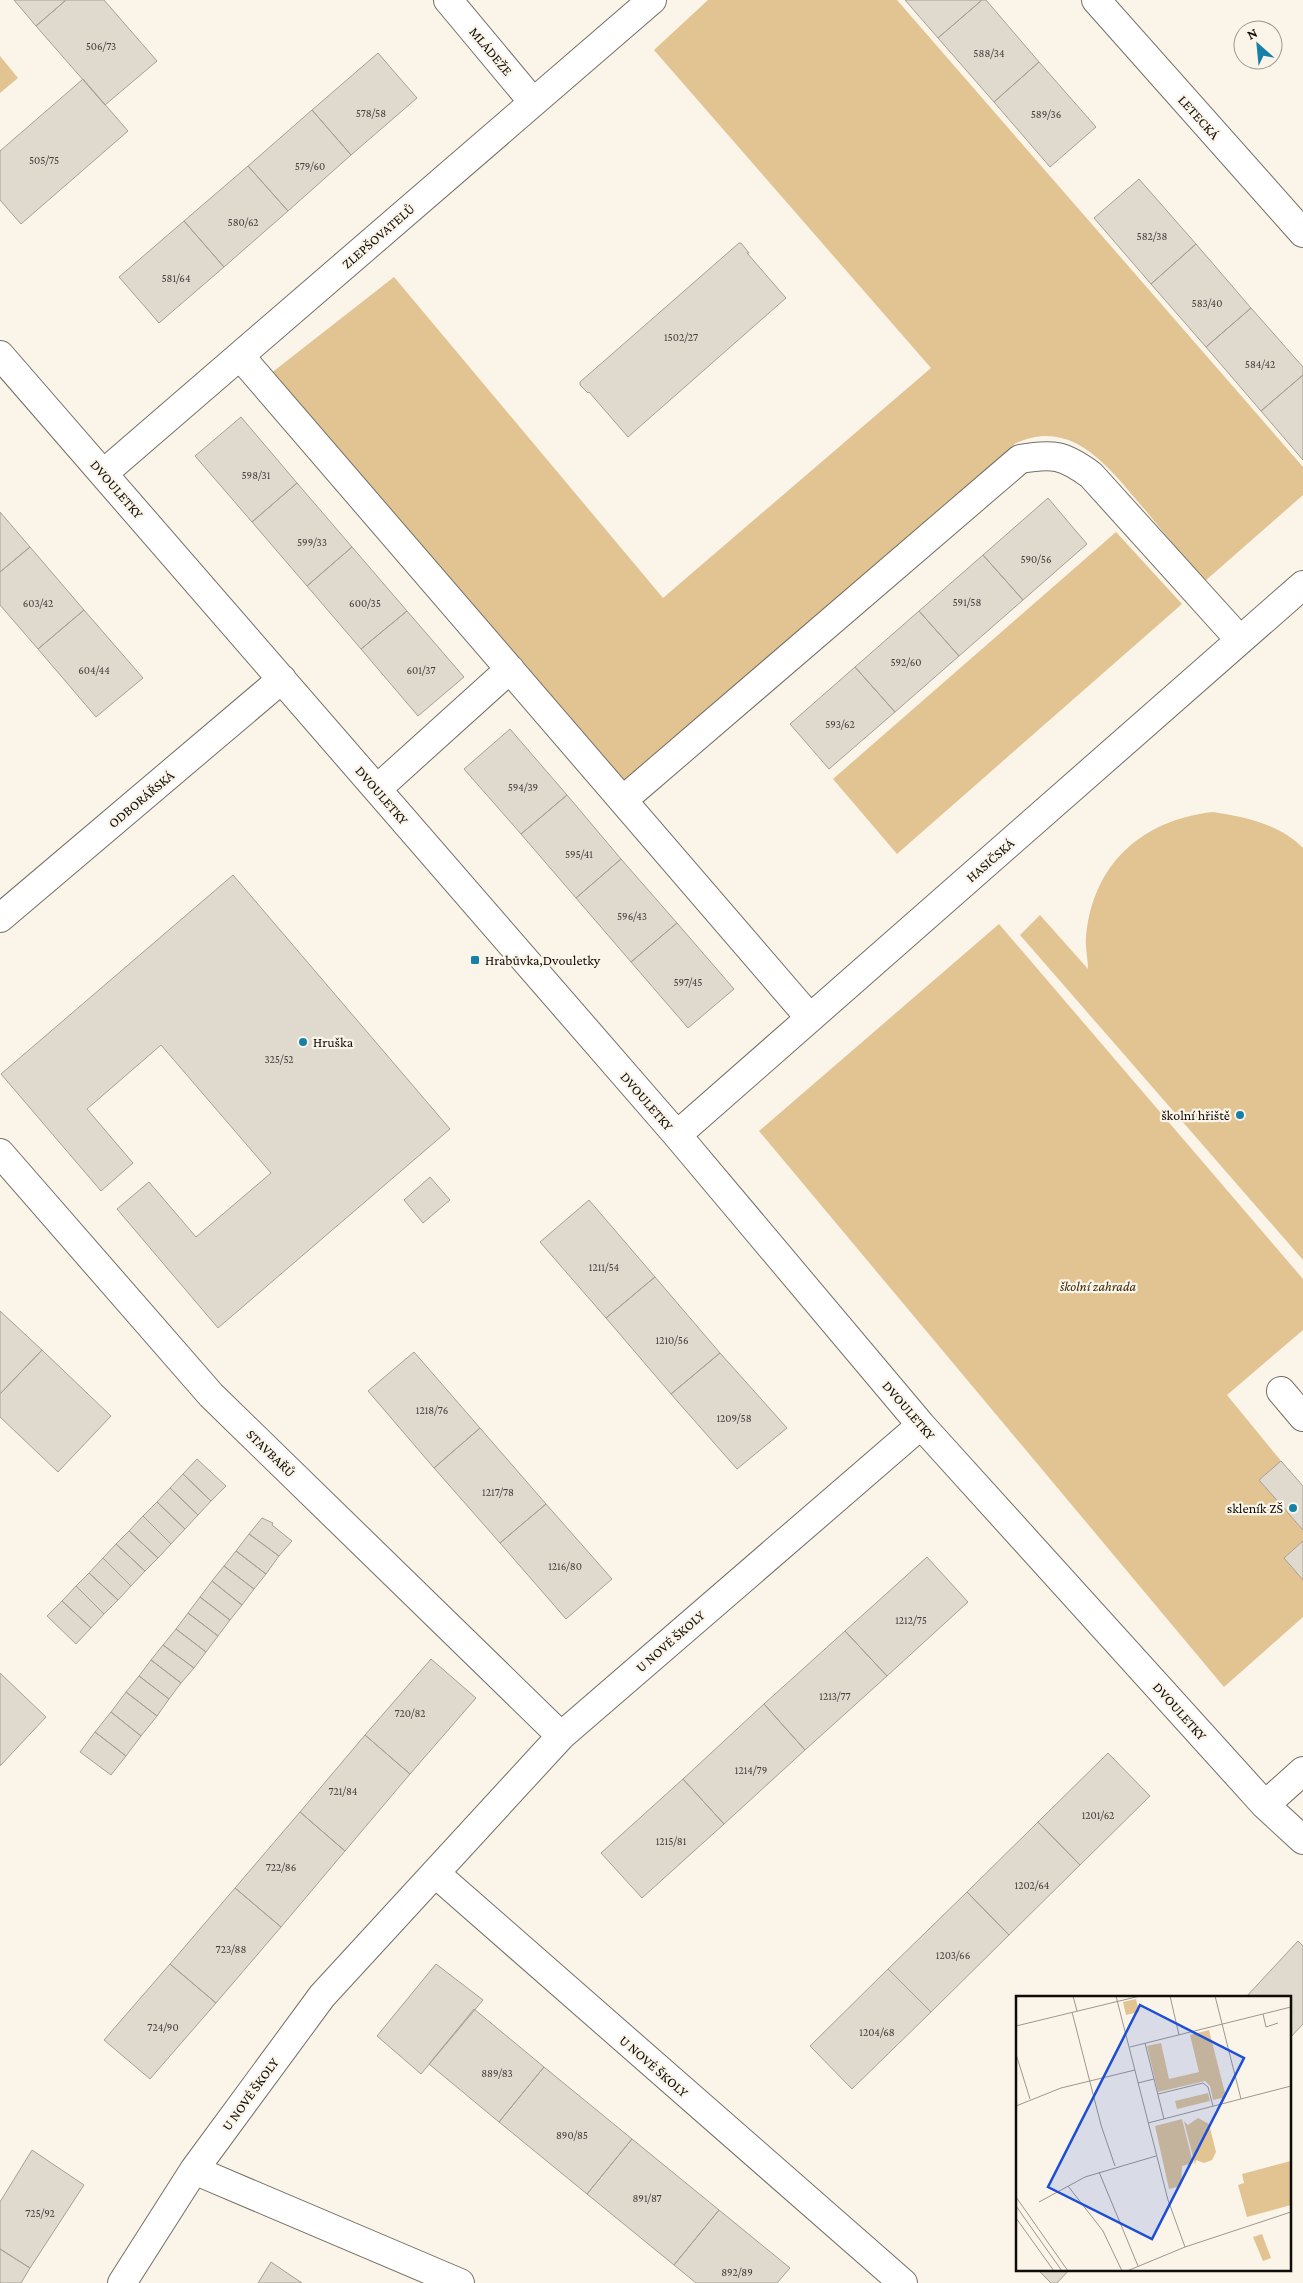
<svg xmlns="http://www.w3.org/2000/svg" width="1303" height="2283" viewBox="0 0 1303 2283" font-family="'Crimson Pro',serif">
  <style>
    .green { fill: #e1c492 }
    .building { fill: #dfd9ce; stroke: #a59f95 }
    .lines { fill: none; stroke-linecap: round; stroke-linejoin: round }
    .minor-casing { stroke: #756f66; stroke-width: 30 }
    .minor { stroke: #fff; stroke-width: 28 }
    .poi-dot { fill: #1780a9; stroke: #fbf4e9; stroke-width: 2 }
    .labels { text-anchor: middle; stroke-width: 4.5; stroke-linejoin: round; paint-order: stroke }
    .number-label { font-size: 11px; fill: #423f3a }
    .street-label { font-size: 14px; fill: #0e0c08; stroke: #fbf4e9 }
    .poi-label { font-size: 14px; fill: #0e0c08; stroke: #fbf4e9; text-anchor: start }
    .park-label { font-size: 14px; font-style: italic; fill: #3a2907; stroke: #fbf4e9 }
    .inset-road { fill: none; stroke: #9c978f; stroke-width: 1 }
    .view { fill: #1d4ed8; fill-opacity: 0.15; stroke: #1d4ed8; stroke-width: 2.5 }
    .inset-edge { fill: none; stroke: #0e0c08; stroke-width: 2.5 }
  </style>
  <rect width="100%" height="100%" fill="#fbf4e9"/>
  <!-- green -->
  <path class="green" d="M708 0H897L1303 467V495L1205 581C1185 558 1165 535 1146 511 1112 472 1075 416 1016 443L624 781 270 374 394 277 663 598 931 368 654 50Z
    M0 56 18 78 0 93Z
    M1116 532 1182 604 897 854 833 779Z
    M1213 812C1245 817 1280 824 1303 848V1260L1020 935 1040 915 1088 969C1088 959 1085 948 1086 938 1092 865 1141 820 1213 812Z
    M999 924 1303 1279V1330L1227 1395 1281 1461 1259 1480 1303 1530V1541L1284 1558 1303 1580V1617L1224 1687 759 1131Z"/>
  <!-- building -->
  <path class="building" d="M14 0H66L36 26Z
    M66 0H104L157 61 105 105 36 26Z
    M905 0H982L938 38Z
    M982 0H986L1039 62 994 102 938 38Z
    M378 53 417 98 351 155 312 110Z
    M1039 62 1096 127 1050 167 994 102Z
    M83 79 128 131 21 224 0 200V151Z
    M312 110 351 155 288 211 248 166Z
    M248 166 288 211 224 267 184 221Z
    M1139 179 1196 244 1151 284 1094 218Z
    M184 221 224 267 159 323 119 277Z
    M739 243H741L749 253H747L786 298 628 437 589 392 588 393 580 385V382Z
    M1196 244 1251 308 1206 347 1151 284Z
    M1251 308 1303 367V375L1261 411 1206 347Z
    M1303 375V460L1261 411Z
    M241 417 297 483 252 522 195 456Z
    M297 483 352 547 307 586 252 522Z
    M1048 498 1087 544 1023 600 983 555Z
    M0 512 30 547 0 572Z
    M30 547 84 610 38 649 0 605V572Z
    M352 547 407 611 361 649 307 586Z
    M983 555 1023 600 959 656 919 611Z
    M84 610 143 678 96 717 38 649Z
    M407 611 464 677 418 716 361 649Z
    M919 611 959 656 895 712 855 667Z
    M855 667 895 712 829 769 790 724Z
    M510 729 567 795 521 834 464 769Z
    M567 795 621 859 576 898 521 834Z
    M621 859 677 923 631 962 576 898Z
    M233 875 450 1129 218 1328 117 1209 149 1182 196 1237 271 1173 161 1045 87 1109 133 1163 101 1191 1 1074Z
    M677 923 734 989 688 1028 631 962Z
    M430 1177 450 1200 423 1223 404 1200Z
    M589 1200 655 1277 606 1318 540 1242Z
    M655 1277 720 1353 671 1394 606 1318Z
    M0 1311 42 1350 0 1394Z
    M42 1350 111 1416 58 1472 0 1417V1394Z
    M414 1352 480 1428 434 1468 368 1391Z
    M720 1353 787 1428 737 1469 671 1394Z
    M480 1428 546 1504 500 1543 434 1468Z
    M197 1459 226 1486 211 1501 183 1474Z
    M1281 1461 1303 1486V1530L1259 1480Z
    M183 1474 211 1501 198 1515 170 1488Z
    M170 1488 198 1515 185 1529 157 1502Z
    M157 1502 185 1529 171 1544 143 1516Z
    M546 1504 612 1579 566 1619 500 1543Z
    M143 1516 171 1544 158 1558 129 1531Z
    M262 1518 273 1523 272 1525 292 1541 279 1556 249 1534Z
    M129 1531 158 1558 145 1571 116 1544Z
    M249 1534 279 1556 266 1574 236 1551Z
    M1303 1541V1580L1284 1558Z
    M116 1544 145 1571 131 1586 103 1558Z
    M236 1551 266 1574 254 1589 224 1566Z
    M927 1557 968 1602 887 1676 845 1631Z
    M103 1558 131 1586 118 1600 89 1573Z
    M224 1566 254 1589 242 1605 212 1581Z
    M89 1573 118 1600 104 1614 76 1586Z
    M212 1581 242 1605 230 1620 200 1597Z
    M76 1586 104 1614 91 1628 62 1601Z
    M200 1597 230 1620 218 1636 188 1613Z
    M62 1601 91 1628 76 1644 47 1616Z
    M188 1613 218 1636 206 1652 176 1629Z
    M176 1629 206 1652 194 1668 163 1645Z
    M845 1631 887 1676 805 1750 764 1704Z
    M163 1645 194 1668 181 1683 151 1660Z
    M431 1659 476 1698 410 1774 365 1735Z
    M151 1660 181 1683 169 1699 139 1676Z
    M0 1673 46 1717 0 1766Z
    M139 1676 169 1699 157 1716 126 1692Z
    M126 1692 157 1716 141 1736 111 1712Z
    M764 1704 805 1750 724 1824 683 1779Z
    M111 1712 141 1736 126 1756 95 1732Z
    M95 1732 126 1756 111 1775 80 1752Z
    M365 1735 410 1774 345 1851 300 1812Z
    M1108 1753 1150 1796 1080 1865 1038 1822Z
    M683 1779 724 1824 642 1898 601 1853Z
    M300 1812 345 1851 281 1927 235 1888Z
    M1038 1822 1080 1865 1009 1935 967 1892Z
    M235 1888 281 1927 216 2003 170 1964Z
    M967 1892 1009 1935 931 2012 888 1969Z
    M1298 1941 1303 1946V2024L1289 2039V1997H1246Z
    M170 1964 216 2003 150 2079 104 2040Z
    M436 1964 483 2000 421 2074 377 2036Z
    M888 1969 931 2012 852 2089 810 2046Z
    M474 2009 544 2067 499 2122 429 2064Z
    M544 2067 632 2139 587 2194 499 2122Z
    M632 2139 719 2210 674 2265 587 2194Z
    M32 2150 84 2185 30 2268 0 2249V2202Z
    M719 2210 790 2268 777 2283H696L674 2265Z
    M0 2249 30 2268 21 2283H0Z
    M271 2262 302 2283H258Z
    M1037 2269H1070L1057 2283H1051Z"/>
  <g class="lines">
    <!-- minor casing -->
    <g class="minor-casing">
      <path id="minor" d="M448 0 533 102
        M1096 0 1303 233
        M0 355 677 1135 921 1425 1265 1805 1303 1840
        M240 356 810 1018
        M104 473 652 0
        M377 789 510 669
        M623 800 1020 459C1053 453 1064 455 1091 475L1240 640
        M0 918 282 679
        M677 1135 1303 585
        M0 1153 211 1395 561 1736
        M1281 1391 1303 1417
        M1265 1805 1303 1771
        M435 1873 903 2283
        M194 2170 460 2283
        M122 2283 194 2170 322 1996 561 1736 921 1425"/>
    </g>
    <!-- minor -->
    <use href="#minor" class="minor"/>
  </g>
  <!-- markers -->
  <g class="poi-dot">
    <rect x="470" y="955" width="10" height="10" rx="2.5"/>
    <circle cx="303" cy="1042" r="5"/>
    <circle cx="1240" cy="1115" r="5"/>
    <circle cx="1293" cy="1508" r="5"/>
  </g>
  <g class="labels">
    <!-- number labels -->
    <g class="number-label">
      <text x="101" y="50">506/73</text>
      <text x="989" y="57">588/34</text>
      <text x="371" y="117">578/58</text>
      <text x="1046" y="118">589/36</text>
      <text x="44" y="164">505/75</text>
      <text x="310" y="170">579/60</text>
      <text x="243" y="226">580/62</text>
      <text x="1152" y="240">582/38</text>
      <text x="176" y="282">581/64</text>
      <text x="1207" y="307">583/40</text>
      <text x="681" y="341">1502/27</text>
      <text x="1260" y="368">584/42</text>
      <text x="256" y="479">598/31</text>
      <text x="312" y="546">599/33</text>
      <text x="1036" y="563">590/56</text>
      <text x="967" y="606">591/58</text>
      <text x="38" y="607">603/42</text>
      <text x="365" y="607">600/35</text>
      <text x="906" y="666">592/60</text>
      <text x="94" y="674">604/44</text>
      <text x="421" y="674">601/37</text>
      <text x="840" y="728">593/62</text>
      <text x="523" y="791">594/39</text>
      <text x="579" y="858">595/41</text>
      <text x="632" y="920">596/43</text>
      <text x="688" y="986">597/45</text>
      <text x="279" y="1063">325/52</text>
      <text x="604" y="1271">1211/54</text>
      <text x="672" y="1344">1210/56</text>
      <text x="432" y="1414">1218/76</text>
      <text x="734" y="1422">1209/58</text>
      <text x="498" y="1496">1217/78</text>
      <text x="565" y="1570">1216/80</text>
      <text x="911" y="1624">1212/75</text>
      <text x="835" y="1700">1213/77</text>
      <text x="410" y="1717">720/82</text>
      <text x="751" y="1774">1214/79</text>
      <text x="343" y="1795">721/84</text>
      <text x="1098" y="1819">1201/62</text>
      <text x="671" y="1845">1215/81</text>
      <text x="281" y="1871">722/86</text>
      <text x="1032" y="1889">1202/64</text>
      <text x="231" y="1953">723/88</text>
      <text x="953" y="1959">1203/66</text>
      <text x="163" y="2031">724/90</text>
      <text x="877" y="2036">1204/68</text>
      <text x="497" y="2077">889/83</text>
      <text x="572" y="2139">890/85</text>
      <text x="647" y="2202">891/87</text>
      <text x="40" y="2217">725/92</text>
      <text x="737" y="2276">892/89</text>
    </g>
    <!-- street labels -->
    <g class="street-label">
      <text transform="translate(491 51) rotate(50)" y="5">MLÁDEŽE</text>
      <text transform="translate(1199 117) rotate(48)" y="5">LETECKÁ</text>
      <text transform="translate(378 236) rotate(-41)" y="5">ZLEPŠOVATELŮ</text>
      <text transform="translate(117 489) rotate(49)" y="5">DVOULETKY</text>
      <text transform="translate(382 795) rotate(49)" y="5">DVOULETKY</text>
      <text transform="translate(141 799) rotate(-40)" y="5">ODBORÁŘSKÁ</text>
      <text transform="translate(990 860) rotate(-41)" y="5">HASIČSKÁ</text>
      <text transform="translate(647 1101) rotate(49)" y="5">DVOULETKY</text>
      <text transform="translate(909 1410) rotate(49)" y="5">DVOULETKY</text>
      <text transform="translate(271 1453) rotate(44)" y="5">STAVBAŘŮ</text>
      <text transform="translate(670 1641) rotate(-41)" y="5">U NOVÉ ŠKOLY</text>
      <text transform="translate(1180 1711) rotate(48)" y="5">DVOULETKY</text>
      <text transform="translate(654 2066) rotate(41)" y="5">U NOVÉ ŠKOLY</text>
      <text transform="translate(250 2094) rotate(-54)" y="5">U NOVÉ ŠKOLY</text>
    </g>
    <!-- poi labels -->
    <g class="poi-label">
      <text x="485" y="965">Hrabůvka,Dvouletky</text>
      <text x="313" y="1047">Hruška</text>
      <text x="1230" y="1120" text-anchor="end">školní hřiště</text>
      <text x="1283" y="1513" text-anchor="end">skleník ZŠ</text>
    </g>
    <!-- park labels -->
    <g class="park-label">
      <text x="1098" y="1291">školní zahrada</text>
    </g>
  </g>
  <!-- overview -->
  <g transform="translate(1016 1996)">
    <rect width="275" height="275" fill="#fbf4e9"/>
    <path d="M120 3 123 16 110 19 107 6ZM193 34 210 101 197 104 194 90 189 85 142 96 131 50 145 47 153 83 183 76 174 39ZM192 97 194 105 161 113 159 105ZM182 122 193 128 200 156 196 164 188 167 180 164 179 169 168 125 172 129ZM166 123 177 167 166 170 165 190 153 193 139 130ZM275 165V209L231 221 222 189 228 187 226 178ZM246 238 255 262 247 265 237 241Z" fill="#e1c492"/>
    <path class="inset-road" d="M57 0 61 15M100 0 152 204 169 251M154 0 163 39M199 0 225 103M56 16 85 129 99 170M247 18 250 31 262 27M0 30 124 0M129 47 148 123M114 51 275 11M0 58 14 103M122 87 138 83M142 98 187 87 192 91 197 110M0 110 45 92 119 74M132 127 275 90M83 176 122 270M52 190 87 235 106 275M0 201 52 275M23 206 69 181 140 160M0 210 46 275M0 222 38 275M111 275 169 251 275 216"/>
    <path class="view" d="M124 9 228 62 136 243 32 191Z"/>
    <rect width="275" height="275" class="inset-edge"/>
  </g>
  <!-- north arrow -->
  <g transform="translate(1258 45) rotate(333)"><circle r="24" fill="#fbf4e9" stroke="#9c978f"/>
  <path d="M0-4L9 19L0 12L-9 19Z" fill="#1780a9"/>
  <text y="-8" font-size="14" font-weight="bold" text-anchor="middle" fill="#0e0c08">N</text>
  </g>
</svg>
